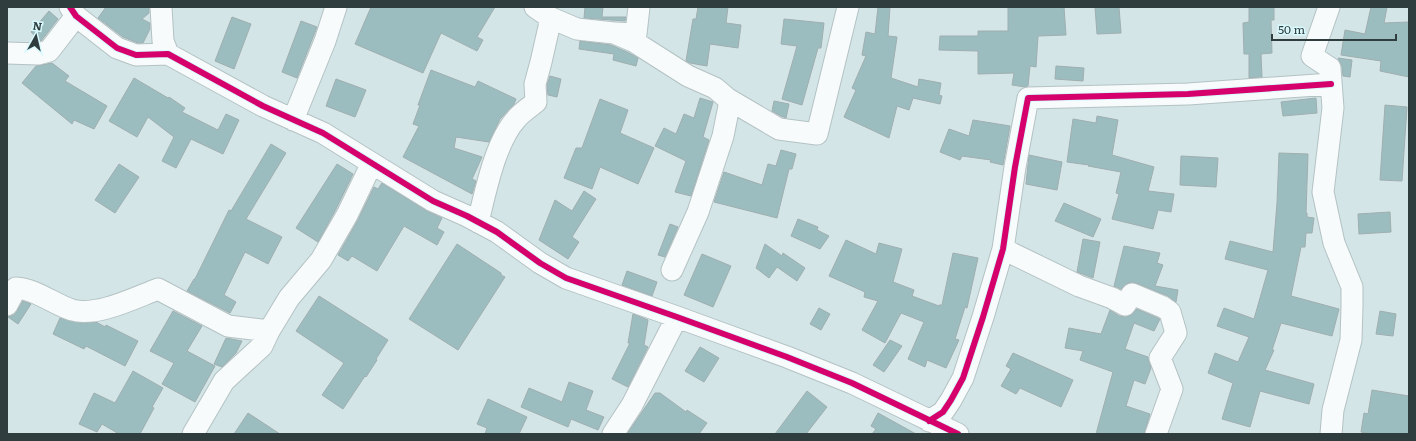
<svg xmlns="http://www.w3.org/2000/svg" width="1416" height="441" viewBox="0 0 1416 441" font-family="Literata,serif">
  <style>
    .building { fill: #9bbdc0; stroke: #a0aeaf }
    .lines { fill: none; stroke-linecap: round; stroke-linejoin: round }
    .minor-casing { stroke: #b4c2c4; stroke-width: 23 }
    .minor { stroke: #f8fbfb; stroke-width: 21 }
    .cycleway-casing { stroke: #d8f9fd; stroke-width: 8 }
    .cycleway { stroke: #d6006c; stroke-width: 6 }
  </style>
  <rect width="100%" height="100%" fill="#d3e5e7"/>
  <!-- building -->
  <path class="building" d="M106 7H149V13L142 19 150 23V29L143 43H138L123 37 98 18Z
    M371 7H495L477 37 483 40 477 51 441 33 423 73 355 44Z
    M585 7H603L602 17H626L625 21 584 18Z
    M698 7H728L726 23 741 25 738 48 710 44 707 66 690 63 686 61 693 19H696Z
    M878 7H890L888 36 897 37 891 78 918 87 919 79 941 83 939 95 942 96 940 104 913 98 909 110 897 106 889 138 844 117 856 90 852 88 866 56 862 55 866 32 875 34Z
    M1008 7H1064L1066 35 1038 36 1036 67 1030 66 1028 86 1025 87 1012 85 1014 73 978 74V51L939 50 940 36H978V31H1008Z
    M1095 7H1119L1121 33 1097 34Z
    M1249 7H1274V20H1271L1272 53 1261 54 1262 77 1249 78V54H1244L1243 23 1249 22Z
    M1371 7H1387L1384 23 1409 22V77L1380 71 1381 61 1341 55 1345 30 1365 34Z
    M49 11 58 19 41 41 31 32Z
    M232 17 251 24 234 69 215 61Z
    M784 19 824 23 821 48H818L802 105 782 99 797 46 781 44Z
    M301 21 317 27 297 78 282 72Z
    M580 41 611 45 627 52 638 58 636 66 613 60 614 54 579 49Z
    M1338 58 1352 60 1350 77 1343 76 1342 67Z
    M52 63 69 76 65 81 107 106 94 129 74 120 72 124 22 83 36 66Z
    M1056 66 1084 68 1083 81 1055 79Z
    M431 70 475 87 478 81 516 99 514 104 500 119 489 142 456 137 454 148 482 157 472 179 476 181 472 194 403 157 419 126 413 124 420 105H418Z
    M550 76 561 79 557 97 548 95 547 85Z
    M134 78 168 98 169 97 185 108 182 112 218 130 226 114 239 120 223 154 191 139 176 168 162 161 174 137 148 117 137 137 109 121Z
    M336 79 366 90 355 117 326 106Z
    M700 98 713 102 703 137 709 140 691 196 675 192 686 161 655 146 664 128 676 134 684 114 694 118Z
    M1316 98 1317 113 1283 116 1281 102Z
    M600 99 628 110 620 133 654 148 638 184 600 167 592 189 564 178 576 148H582Z
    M774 101 789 104 786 118 781 116 772 111Z
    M1385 105 1407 107 1402 181 1380 180Z
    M1097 116 1118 120 1112 155 1154 167 1148 191 1174 194 1171 212 1158 210 1153 229 1112 219 1119 194 1116 193 1121 172 1088 166 1089 165 1067 162 1073 119 1096 123Z
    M973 120 1010 126 1003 165 990 162 991 160 962 156 960 160 940 152 949 129 969 136Z
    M271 144 286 153 246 219 282 237 268 264 245 252 224 295 236 302 230 313 187 291 194 279H195L229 210 231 211Z
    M781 150 796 154 792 169H789L777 218 714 202 724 172 762 185 768 164 776 166Z
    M1279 153 1308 154 1306 213H1307V217L1314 218 1312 233H1306L1305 247H1301L1291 296 1339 309 1332 336 1281 323 1272 350H1274L1265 370 1314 384 1309 404 1260 391 1250 427 1222 419 1233 383 1208 373 1215 353 1238 362 1249 337 1217 326 1224 308 1254 319 1268 270 1225 259 1230 241 1273 252 1277 203Z
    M1029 155 1062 162 1057 190 1026 184Z
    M1181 156 1218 158 1216 187 1180 185Z
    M119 164 139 177 115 213 95 200Z
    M337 164 353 174 336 209 318 242 296 228Z
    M382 183 427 211 442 218 437 228 444 232 437 245 404 226 377 271 352 256 348 261 338 255 358 220 374 187 378 189Z
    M584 191 596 199 572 237 579 242 568 259 539 240 555 200 572 211Z
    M1064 203 1101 219 1093 237 1055 221Z
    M1390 212 1391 232 1359 234 1358 214Z
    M798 219 818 227 817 230 829 236 820 249 791 236Z
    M670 224 678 227 665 257 658 255Z
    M1083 239 1100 242 1093 278 1077 272Z
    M846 240 876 254 879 243 902 249 893 282 914 290 912 296 939 306V305H942L953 253 978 258 967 308 965 307 955 339 959 340 946 368 927 360 925 367 908 359 924 322 901 313 885 343 862 330 878 301 864 297 865 292 829 276Z
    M457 244 501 273V275L505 277 458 350 409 319Z
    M765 244 782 256 783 253 805 268 797 281 777 267 769 278 756 268Z
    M1124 246 1160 253 1157 263 1163 265 1155 286 1178 290 1176 302 1168 296 1136 283 1131 282 1126 284 1121 289 1114 286Z
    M702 254 731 266 713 307 684 295Z
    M627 271 657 282 652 296 622 285Z
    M319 296 388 340 376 359 377 360 366 377 365 376 343 409 322 395 344 363 296 331Z
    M23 301 31 304 18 324 8 317 14 315 17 311Z
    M819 308 830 314 821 330 810 324Z
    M1137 309 1160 319 1154 331 1134 323 1125 349 1148 357 1151 368 1145 384 1134 380 1126 406 1150 414 1144 434H1096L1113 372 1080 360 1083 351 1065 348 1069 328 1101 334 1110 310 1119 316 1125 317 1131 315Z
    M173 311 202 326 187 351 215 366 195 402 162 384 174 363 150 351Z
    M1380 311 1396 314 1393 336 1376 334Z
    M633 314 648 320 644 345 648 347 628 387 612 379 630 343H628Z
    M60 318 80 323 96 322 105 327 106 325 138 341 125 366 86 346 84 349 53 334Z
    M226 338 242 341 236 353 222 367 214 364Z
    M890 340 902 346 884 372 873 365Z
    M700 347 719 358 704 382 685 371Z
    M1013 353 1073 380 1061 407 1020 388 1016 394 1001 386 1011 369 1006 366Z
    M133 371 163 388 152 407 154 408 140 434H119L102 424 97 432 79 424 94 393 115 403Z
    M569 382 593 391 586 410 604 417 598 430 571 419 568 427 521 407 529 388 562 402Z
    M1372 390 1409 396V434H1371L1361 432 1364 413 1368 414Z
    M807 391 827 407 806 434H775Z
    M655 393H660L686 412 687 410 707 423 699 434H627Z
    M488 399 527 417 519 434H485L487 428 477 424Z
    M248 413 280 434H234Z
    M878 413 916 434H872L876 429 871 426Z"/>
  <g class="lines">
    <!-- minor casing -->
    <g class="minor-casing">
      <path id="minor" d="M70 7 76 16 117 48 136 55 168 54 263 106 323 133 433 201 467 216 497 232 540 263 566 278 677 317 787 357 852 383 958 434
        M161 7 163 41 168 54
        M535 7 551 18 577 29 614 33 633 41 688 76 715 88 728 99 779 129 817 134 848 7
        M1329 7 1312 56 1330 68 1333 108 1323 192 1334 243 1352 287V306L1351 340 1333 410 1331 434
        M615 33 636 34 639 7
        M7 53 38 54 49 51 76 16
        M293 120 325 41 336 7
        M478 222C486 190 495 142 517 118 522 112 530 107 536 102L535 84 541 62 551 18
        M1003 249 1079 286 1112 298 1125 305 1132 294 1163 307 1170 312 1176 333 1160 358 1172 389 1156 434
        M672 270 698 212 723 136 729 106 728 99
        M7 305 16 288C36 289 53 304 72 310 97 317 134 298 158 289L228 326 269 331
        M929 421 943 412 951 400 963 378 983 317 1003 249 1015 167 1028 98 1188 94 1331 84
        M193 434 224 381 262 346 269 331 289 298 321 260 347 215 372 163
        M613 434 632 405 677 317"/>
    </g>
    <!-- minor -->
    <use href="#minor" class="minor"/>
    <!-- cycleway casing -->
    <g class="cycleway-casing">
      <path id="cycleway" d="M70 7 76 16 117 48 136 55 168 54 263 106 323 133 433 201 467 216 497 232 540 263 566 278 677 317 787 357 852 383 958 434
        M929 421 943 412 951 400 963 378 983 317 1003 249 1015 167 1028 98 1188 94 1331 84"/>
    </g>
    <!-- cycleway -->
    <use href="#cycleway" class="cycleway"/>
  </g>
  <!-- border -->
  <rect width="1416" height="441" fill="none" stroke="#303d3e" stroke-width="16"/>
  <!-- north arrow -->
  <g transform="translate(36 36) rotate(8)" stroke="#d8f9fd" stroke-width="3" paint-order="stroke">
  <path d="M0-3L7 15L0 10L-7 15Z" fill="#303d3e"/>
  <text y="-6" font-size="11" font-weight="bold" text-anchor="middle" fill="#303d3e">N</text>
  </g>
  <!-- scale -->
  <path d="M1272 34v6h124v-6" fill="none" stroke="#303d3e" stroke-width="2"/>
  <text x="1278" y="34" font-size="12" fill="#303d3e" stroke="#d8f9fd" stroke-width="3" paint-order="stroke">50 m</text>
</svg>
